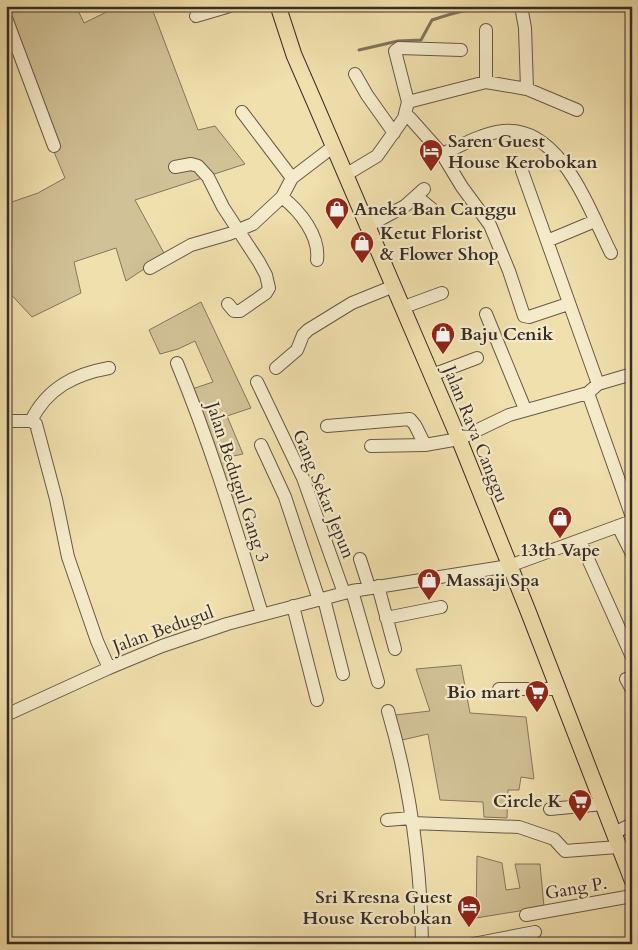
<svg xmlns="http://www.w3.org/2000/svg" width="638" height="950" viewBox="0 0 638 950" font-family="Cardo,serif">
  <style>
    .green { fill: #d1c196; stroke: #84765e }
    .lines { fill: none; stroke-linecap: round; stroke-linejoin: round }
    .stream { stroke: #81735b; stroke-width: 3 }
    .minor-casing { stroke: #665948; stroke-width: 14 }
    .major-casing { stroke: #382c26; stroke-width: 17 }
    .minor { stroke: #f5ebca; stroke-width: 12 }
    .major { stroke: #f0e0ad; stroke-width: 15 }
    .labels { text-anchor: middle; stroke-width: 4.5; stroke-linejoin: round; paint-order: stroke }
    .poi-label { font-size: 18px; font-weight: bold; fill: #382c26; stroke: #f5ebca; text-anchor: start }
    .street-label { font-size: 18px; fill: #382c26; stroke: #f5ebca }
  </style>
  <rect width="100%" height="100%" fill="#f0e0ad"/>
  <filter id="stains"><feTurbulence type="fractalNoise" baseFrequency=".004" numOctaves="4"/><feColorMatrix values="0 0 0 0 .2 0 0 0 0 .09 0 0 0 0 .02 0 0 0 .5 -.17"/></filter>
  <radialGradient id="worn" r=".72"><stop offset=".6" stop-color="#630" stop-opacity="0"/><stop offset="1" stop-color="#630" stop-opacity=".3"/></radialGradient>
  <!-- green -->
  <path class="green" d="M6 6H76L84 23 119 6H151L198 130 215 126 245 164 135 200 165 255 126 281 116 248 74 262 81 293 32 317 6 289V204L38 193 65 178 33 102 6 20Z
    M201 302 251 408 227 416 243 454 229 457 243 494 229 500 192 389 213 382 195 341 178 349 160 354 149 330Z
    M461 665 470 713 526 717 534 779 521 777 519 790H508L507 818 484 817 483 802 440 800 428 734 402 740 395 715 430 711 416 669Z
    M477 856 502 863 506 890 520 888 515 864H540L544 907 476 918Z"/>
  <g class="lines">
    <!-- stream -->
    <path class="stream" d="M535 6 541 9 553 6
      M617 6H628
      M359 50 398 41 421 40 432 20C445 16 458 11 471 10 488 10 502 11 519 8"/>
    <!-- minor casing -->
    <g class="minor-casing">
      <path id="minor" d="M521 6 525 28 527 89
        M196 16 230 6
        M6 18 54 146
        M486 30V82
        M355 74 367 95 394 133
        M408 102 486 82 527 89 577 110
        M242 112 292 178
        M405 114 410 118 442 154 462 187 490 225 509 271 524 316 529 317 568 304
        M442 154C462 145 481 134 503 131 561 125 590 212 611 253
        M175 167 191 164 198 166 208 177 223 207 259 262 266 275 269 288 266 293 240 311H234L228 304
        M522 171 598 384
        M347 174 377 156 404 118 408 102 395 51 399 48 461 50
        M416 196 433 210
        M282 197C300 211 320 236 317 260
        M368 226 405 206 424 189
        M547 241 595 221
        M150 268 191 245 229 234 253 224 282 197 292 178 334 146
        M404 307 442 293
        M486 314 525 409
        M177 363C211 445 236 529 262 614
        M276 368 297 350 303 335 308 330 352 303 394 286
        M432 375 477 358
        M257 382 303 478 344 593
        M588 393 632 517
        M6 421H31L36 424 56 499 68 557 97 641 109 668
        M31 421C47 388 75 374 109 368
        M327 426 410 419 415 425 425 445
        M261 445 285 497 319 600
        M371 446 425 445 459 439 509 415 588 393 598 384 632 374
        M618 526 632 554
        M580 541 632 657
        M360 559 369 587
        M378 586 395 649
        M352 591 378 682
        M324 599 343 674
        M293 606 317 700
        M386 618 441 607
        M626 679 632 690
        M499 689H557
        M388 711C410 786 421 865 422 944
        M6 715 109 668 162 646 227 624 352 591 509 566 632 521
        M550 809 603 804
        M387 820 411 818
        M412 823 519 827 554 839 565 851 618 847
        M614 833 632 824
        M526 915 632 896
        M473 944 535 932"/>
    </g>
    <!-- major casing -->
    <g class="major-casing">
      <path id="major" d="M278 6 294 55 314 101 459 439 528 611 632 880"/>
    </g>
    <!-- minor -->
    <use href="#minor" class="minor"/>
    <!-- major -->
    <use href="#major" class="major"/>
  </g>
  <!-- icons -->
  <defs>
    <g id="hotel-pin" transform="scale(1.25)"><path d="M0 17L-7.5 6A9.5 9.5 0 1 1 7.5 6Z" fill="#8f2418" stroke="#f5ebca"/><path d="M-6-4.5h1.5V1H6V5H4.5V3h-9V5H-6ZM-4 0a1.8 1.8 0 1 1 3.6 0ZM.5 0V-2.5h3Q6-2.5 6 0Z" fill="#fff"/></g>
    <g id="shop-pin" transform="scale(1.25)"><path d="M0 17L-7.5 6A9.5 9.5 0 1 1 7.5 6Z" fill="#8f2418" stroke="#f5ebca"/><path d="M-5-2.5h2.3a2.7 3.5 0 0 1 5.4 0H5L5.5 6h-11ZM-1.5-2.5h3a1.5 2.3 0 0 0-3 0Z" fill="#fff"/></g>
    <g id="supermarket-pin" transform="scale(1.25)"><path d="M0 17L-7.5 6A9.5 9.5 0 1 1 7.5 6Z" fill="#8f2418" stroke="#f5ebca"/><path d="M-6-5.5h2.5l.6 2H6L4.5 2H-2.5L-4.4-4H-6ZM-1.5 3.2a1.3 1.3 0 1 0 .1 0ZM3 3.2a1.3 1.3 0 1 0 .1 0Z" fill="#fff"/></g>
  </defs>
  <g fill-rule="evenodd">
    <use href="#hotel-pin" x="431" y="151"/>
    <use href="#shop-pin" x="337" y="209"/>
    <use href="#shop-pin" x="362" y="243"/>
    <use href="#shop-pin" x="443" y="334"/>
    <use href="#shop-pin" x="560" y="518"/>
    <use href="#shop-pin" x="429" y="580"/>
    <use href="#supermarket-pin" x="537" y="692"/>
    <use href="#supermarket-pin" x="580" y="801"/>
    <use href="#hotel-pin" x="469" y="907"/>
  </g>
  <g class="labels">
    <!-- poi labels -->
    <g class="poi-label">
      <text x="448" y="147">Saren Guest<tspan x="448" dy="21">House Kerobokan</tspan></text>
      <text x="354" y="215">Aneka Ban Canggu</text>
      <text x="380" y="239">Ketut Florist<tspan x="380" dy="21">&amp; Flower Shop</tspan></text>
      <text x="460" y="340">Baju Cenik</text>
      <text x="560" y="556" text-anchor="middle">13th Vape</text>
      <text x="446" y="586">Massaji Spa</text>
      <text x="520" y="698" text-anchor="end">Bio mart</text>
      <text x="562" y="807" text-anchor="end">Circle K</text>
      <text x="452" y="903" text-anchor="end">Sri Kresna Guest<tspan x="452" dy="21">House Kerobokan</tspan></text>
    </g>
    <!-- street labels -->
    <g class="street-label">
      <text transform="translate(476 434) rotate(68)" y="6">Jalan Raya Canggu</text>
      <text transform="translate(238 482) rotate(72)" y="6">Jalan Bedugul Gang 3</text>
      <text transform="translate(324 494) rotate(68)" y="6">Gang Sekar Jepun</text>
      <text transform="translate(163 629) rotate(-20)" y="6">Jalan Bedugul</text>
      <text transform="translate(576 888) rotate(-10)" y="6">Gang P.</text>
    </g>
  </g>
  <!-- margin -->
  <rect width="638" height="950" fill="none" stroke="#f0e0ad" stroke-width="25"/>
  <rect x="8" y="8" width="623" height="935" fill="none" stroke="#382c26" stroke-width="2.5"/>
  <rect x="12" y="12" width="613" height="925" fill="none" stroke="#382c26"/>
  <rect width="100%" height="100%" filter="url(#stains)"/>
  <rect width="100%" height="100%" fill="url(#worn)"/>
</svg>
